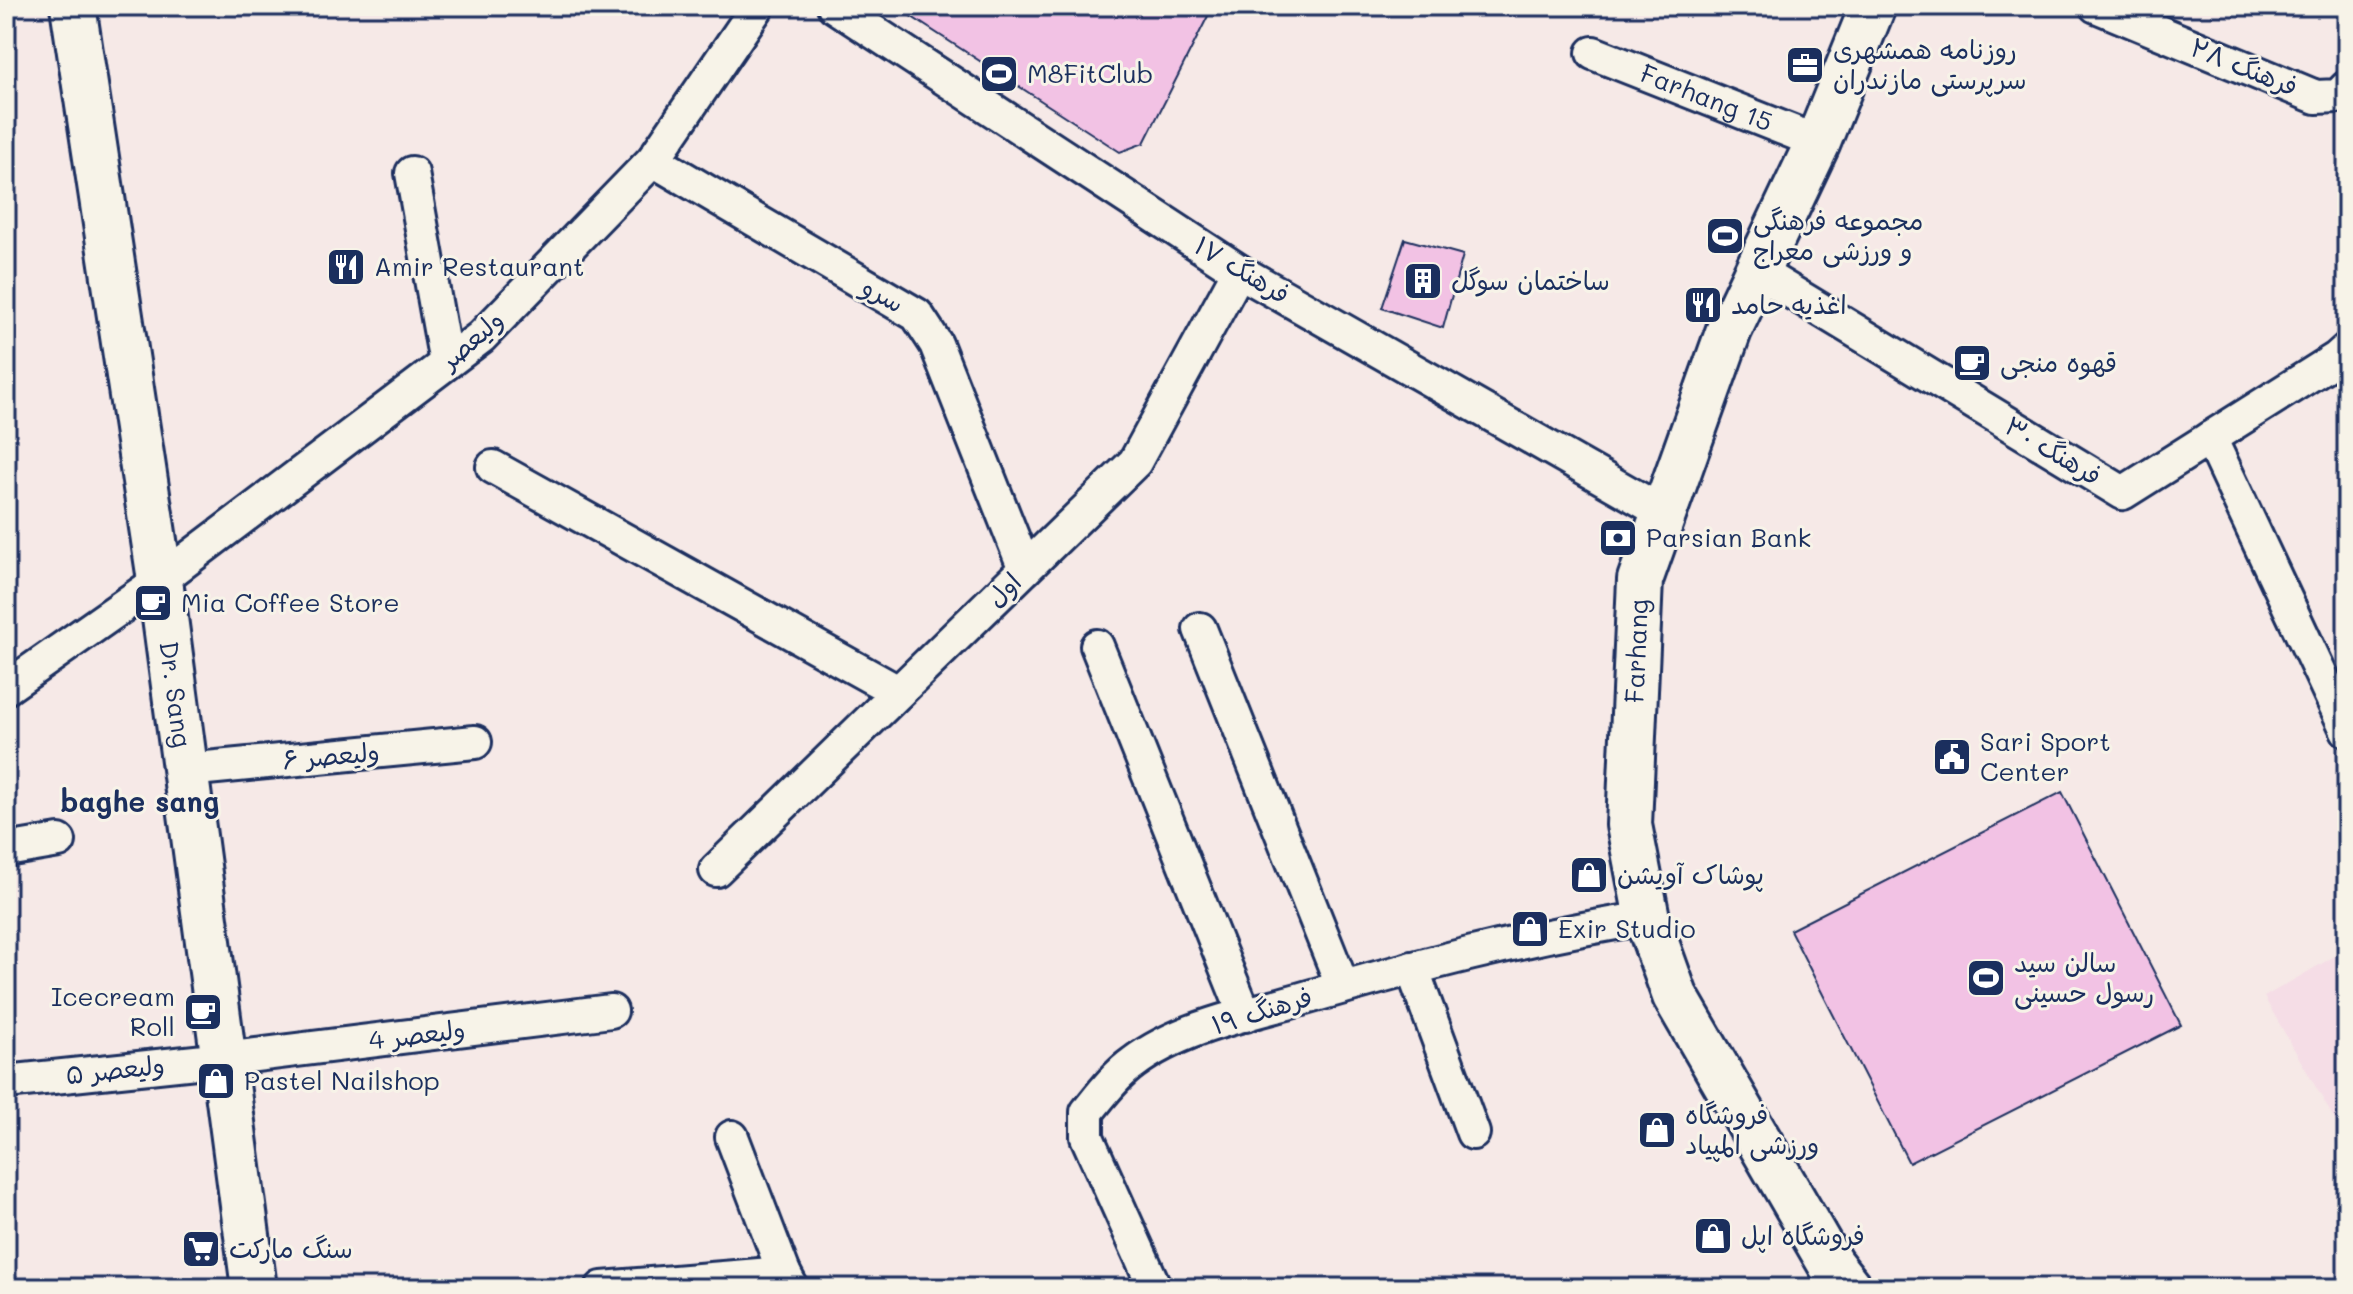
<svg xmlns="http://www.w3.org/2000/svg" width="2353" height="1294" viewBox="0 0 2353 1294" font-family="Mali,'Playpen Sans Arabic',sans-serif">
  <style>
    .built { fill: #f5dde6 }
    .building { fill: #f2c2e4; stroke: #1b2f5e; stroke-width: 2 }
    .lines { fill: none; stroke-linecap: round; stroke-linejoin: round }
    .street-casing { stroke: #1b2f5e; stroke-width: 38 }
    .secondary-casing { stroke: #1b2f5e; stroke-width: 50 }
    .street { stroke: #f7f3e8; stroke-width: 32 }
    .secondary { stroke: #f7f3e8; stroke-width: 44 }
    .labels { text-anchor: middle; stroke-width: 6; stroke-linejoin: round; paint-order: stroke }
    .poi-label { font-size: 26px; fill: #1b2f5e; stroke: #f7f3e8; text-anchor: start }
    .street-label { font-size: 26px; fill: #1b2f5e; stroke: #f7f3e8 }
    .neighbourhood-label { font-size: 28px; font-weight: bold; fill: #1b2f5e; stroke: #f7f3e8 }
  </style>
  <rect width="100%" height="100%" fill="#f6e9e7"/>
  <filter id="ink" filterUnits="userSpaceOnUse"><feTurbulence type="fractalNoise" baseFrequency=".0125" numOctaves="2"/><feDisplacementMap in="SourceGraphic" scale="16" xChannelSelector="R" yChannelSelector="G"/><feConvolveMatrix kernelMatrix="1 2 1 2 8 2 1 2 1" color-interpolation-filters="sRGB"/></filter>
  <g filter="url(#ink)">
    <!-- built -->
    <path class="built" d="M2347 949V1141L2264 997Z"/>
    <!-- building -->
    <path class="building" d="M895 6H1213L1144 143 1120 152Z
      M1405 239 1463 255 1443 328 1382 308Z
      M2062 792 2181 1025 1909 1163 1790 930Z"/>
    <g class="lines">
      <!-- street casing -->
      <g class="street-casing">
        <g id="street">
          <path d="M834 6 1239 271 1664 513"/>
          <path d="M2096 6 2316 97 2338 96 2347 87"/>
          <path id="s1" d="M1593 53 1818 142"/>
          <path d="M653 160 917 315 936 344 1025 569"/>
          <path d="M412 173 446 363"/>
          <path d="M1755 270 2123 493 2337 358 2347 349"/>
          <path d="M2210 438 2347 730"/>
          <path d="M493 467 898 692"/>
          <path d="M1200 629 1343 987"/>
          <path d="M1097 646 1245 1015"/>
          <path d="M6 688 160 580 481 337 653 160 758 6"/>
          <path d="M186 770 475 742"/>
          <path d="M6 850 59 841"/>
          <path d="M716 870 1135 462 1239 271"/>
          <path d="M1412 968 1473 1133"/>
          <path d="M6 1082 224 1059 611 1011"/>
          <path d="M732 1137 784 1273"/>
          <path d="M602 1288 784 1273 792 1288"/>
          <path d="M1155 1288 1087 1137V1112C1101 1095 1116 1075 1133 1063 1179 1028 1244 1015 1298 1000 1413 967 1529 936 1647 918"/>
        </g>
      </g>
      <!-- secondary casing -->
      <g class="secondary-casing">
        <g id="secondary">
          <path id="s2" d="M73 6 160 580 254 1288"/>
          <path id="s3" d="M1849 1288 1831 1265 1675 996 1647 918 1629 825 1640 580 1729 330 1818 142 1873 6"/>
        </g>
      </g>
      <!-- street -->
      <use href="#street" class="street"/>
      <!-- secondary -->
      <use href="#secondary" class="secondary"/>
    </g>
  </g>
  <!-- icons -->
  <defs>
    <g id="office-square" transform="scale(2)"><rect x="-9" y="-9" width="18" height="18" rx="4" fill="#1b2f5e" stroke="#f7f3e8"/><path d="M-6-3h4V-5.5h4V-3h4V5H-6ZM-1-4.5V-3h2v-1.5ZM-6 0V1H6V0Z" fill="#fff"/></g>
    <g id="stadium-square" transform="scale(2)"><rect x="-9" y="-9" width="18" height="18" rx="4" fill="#1b2f5e" stroke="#f7f3e8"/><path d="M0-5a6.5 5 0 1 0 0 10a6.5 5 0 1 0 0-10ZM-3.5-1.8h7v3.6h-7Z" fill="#fff"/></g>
    <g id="restaurant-square" transform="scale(2)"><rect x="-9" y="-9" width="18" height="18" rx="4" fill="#1b2f5e" stroke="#f7f3e8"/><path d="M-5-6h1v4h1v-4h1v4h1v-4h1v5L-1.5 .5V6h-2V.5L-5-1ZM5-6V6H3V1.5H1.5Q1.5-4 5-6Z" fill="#fff"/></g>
    <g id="building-square" transform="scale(2)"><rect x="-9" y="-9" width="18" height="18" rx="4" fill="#1b2f5e" stroke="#f7f3e8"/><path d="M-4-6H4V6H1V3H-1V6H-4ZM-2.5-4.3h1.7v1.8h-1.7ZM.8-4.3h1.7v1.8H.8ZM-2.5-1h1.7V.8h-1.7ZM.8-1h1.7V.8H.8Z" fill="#fff"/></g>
    <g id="cafe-square" transform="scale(2)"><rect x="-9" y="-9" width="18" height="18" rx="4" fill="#1b2f5e" stroke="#f7f3e8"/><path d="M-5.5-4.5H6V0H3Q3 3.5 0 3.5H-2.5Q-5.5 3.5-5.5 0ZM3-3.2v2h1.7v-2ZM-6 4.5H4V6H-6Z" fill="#fff"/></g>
    <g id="bank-square" transform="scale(2)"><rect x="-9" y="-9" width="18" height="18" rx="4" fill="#1b2f5e" stroke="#f7f3e8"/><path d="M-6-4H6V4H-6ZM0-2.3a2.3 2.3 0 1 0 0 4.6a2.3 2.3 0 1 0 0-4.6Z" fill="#fff"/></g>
    <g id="civic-square" transform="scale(2)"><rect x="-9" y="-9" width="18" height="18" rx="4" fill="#1b2f5e" stroke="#f7f3e8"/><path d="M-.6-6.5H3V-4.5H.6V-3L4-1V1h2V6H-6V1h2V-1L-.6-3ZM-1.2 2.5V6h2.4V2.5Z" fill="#fff"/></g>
    <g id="shop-square" transform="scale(2)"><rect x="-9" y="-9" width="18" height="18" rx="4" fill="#1b2f5e" stroke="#f7f3e8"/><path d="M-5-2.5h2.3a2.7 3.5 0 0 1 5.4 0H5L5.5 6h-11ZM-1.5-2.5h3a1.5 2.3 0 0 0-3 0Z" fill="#fff"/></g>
    <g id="supermarket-square" transform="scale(2)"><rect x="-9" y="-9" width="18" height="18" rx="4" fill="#1b2f5e" stroke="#f7f3e8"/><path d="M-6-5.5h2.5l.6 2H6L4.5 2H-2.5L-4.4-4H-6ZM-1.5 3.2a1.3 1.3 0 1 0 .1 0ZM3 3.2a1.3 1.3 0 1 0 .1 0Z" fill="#fff"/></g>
  </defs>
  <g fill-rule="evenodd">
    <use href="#office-square" x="1805" y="65"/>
    <use href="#stadium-square" x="999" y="74"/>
    <use href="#stadium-square" x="1725" y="236"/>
    <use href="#restaurant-square" x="346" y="267"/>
    <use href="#building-square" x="1423" y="281"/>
    <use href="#restaurant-square" x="1703" y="305"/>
    <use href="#cafe-square" x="1972" y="363"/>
    <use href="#bank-square" x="1618" y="538"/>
    <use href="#cafe-square" x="153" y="603"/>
    <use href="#civic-square" x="1952" y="757"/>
    <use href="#shop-square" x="1589" y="875"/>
    <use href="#shop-square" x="1530" y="929"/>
    <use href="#stadium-square" x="1986" y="978"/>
    <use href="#cafe-square" x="203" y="1012"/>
    <use href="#shop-square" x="216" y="1081"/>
    <use href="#shop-square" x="1657" y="1130"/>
    <use href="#shop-square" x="1713" y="1236"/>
    <use href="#supermarket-square" x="201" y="1249"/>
  </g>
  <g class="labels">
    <!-- poi labels -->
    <g class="poi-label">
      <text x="1833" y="59">روزنامه همشهری<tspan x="1833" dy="30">سرپرستی مازندران</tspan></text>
      <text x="1027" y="83">M8FitClub</text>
      <text x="1753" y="230">مجموعه فرهنگی<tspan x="1753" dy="30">و ورزشی معراج</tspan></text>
      <text x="374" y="276">Amir Restaurant</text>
      <text x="1451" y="290">ساختمان سوگل</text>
      <text x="1731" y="314">اغذیه حامد</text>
      <text x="2000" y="372">قهوه منجی</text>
      <text x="1646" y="547">Parsian Bank</text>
      <text x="181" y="612">Mia Coffee Store</text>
      <text x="1980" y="751">Sari Sport<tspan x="1980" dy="30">Center</tspan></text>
      <text x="1617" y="884">پوشاک آویشن</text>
      <text x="1558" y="938">Exir Studio</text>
      <text x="2014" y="972">سالن سید<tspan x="2014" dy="30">رسول حسینی</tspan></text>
      <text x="175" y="1006" text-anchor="end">Icecream<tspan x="175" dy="30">Roll</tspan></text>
      <text x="244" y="1090">Pastel Nailshop</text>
      <text x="1685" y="1124">فروشگاه<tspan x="1685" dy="30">ورزشی المپیاد</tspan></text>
      <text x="1741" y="1245">فروشگاه اپل</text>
      <text x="229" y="1258">سنگ مارکت</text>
    </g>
    <!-- street labels -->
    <g class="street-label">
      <text transform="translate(2244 67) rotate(22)" y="9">فرهنگ ۲۸</text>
      <text dy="9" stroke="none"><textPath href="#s1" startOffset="122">Farhang 15</textPath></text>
      <text transform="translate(1242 270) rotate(31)" y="9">فرهنگ ۱۷</text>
      <text transform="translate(883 295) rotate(30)" y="9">سرو</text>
      <text transform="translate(472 340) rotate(-41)" y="9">ولیعصر</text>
      <text transform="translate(2053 451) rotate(31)" y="9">فرهنگ ۳۰</text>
      <text transform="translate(1004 590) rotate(-44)" y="9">اول</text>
      <text dy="9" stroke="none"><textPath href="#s3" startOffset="692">Farhang</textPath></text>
      <text dy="9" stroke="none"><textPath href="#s2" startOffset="696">Dr. Sang</textPath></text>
      <text transform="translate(331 756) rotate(-5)" y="9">ولیعصر ۶</text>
      <text transform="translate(1262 1011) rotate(-17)" y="9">فرهنگ ۱۹</text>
      <text transform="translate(417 1035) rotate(-7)" y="9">ولیعصر 4</text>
      <text transform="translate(115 1070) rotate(-6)" y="9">ولیعصر ۵</text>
    </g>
    <!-- neighbourhood labels -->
    <g class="neighbourhood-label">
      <text x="140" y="812">baghe sang</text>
    </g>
  </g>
  <!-- margin -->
  <rect width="2353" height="1294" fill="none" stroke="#f7f3e8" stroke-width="32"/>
  <rect x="16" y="16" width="2321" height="1262" fill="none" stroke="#1b2f5e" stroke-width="3" filter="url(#ink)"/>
</svg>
